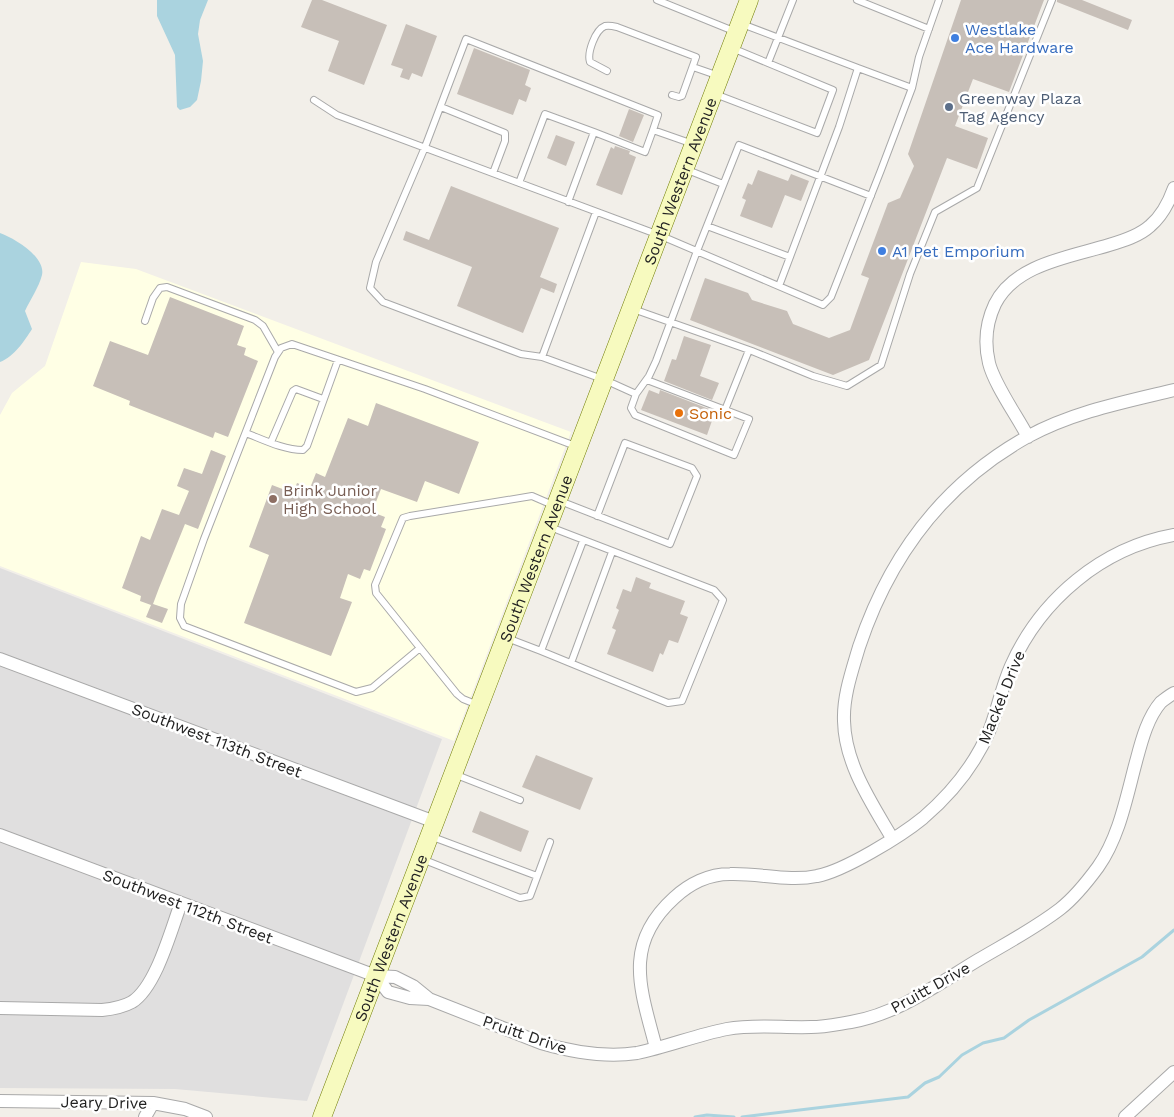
<svg xmlns="http://www.w3.org/2000/svg" width="1174" height="1117" viewBox="0 0 1174 1117" font-family="'Work Sans',sans-serif">
  <style>
    .residential { fill: #e0dfdf }
    .education { fill: #ffffe5 }
    .water { fill: #aad3df }
    .lines { fill: none; stroke-linecap: round; stroke-linejoin: round }
    .stream { stroke: #aad3df; stroke-width: 3 }
    .building { fill: #c7bfb8 }
    .service-casing { stroke: #a9a9a9; stroke-width: 8 }
    .minor-casing { stroke: #a9a9a9; stroke-width: 14 }
    .secondary-casing { stroke: #707d05; stroke-width: 19 }
    .service { stroke: #fff; stroke-width: 6 }
    .minor { stroke: #fff; stroke-width: 12 }
    .secondary { stroke: #f7fabf; stroke-width: 18 }
    .shop-dot { fill: #3f7fe0; stroke: #fff; stroke-width: 2 }
    .service-dot { fill: #5c6f8a; stroke: #fff; stroke-width: 2 }
    .food-dot { fill: #e8710a; stroke: #fff; stroke-width: 2 }
    .education-dot { fill: #8d6e63; stroke: #fff; stroke-width: 2 }
    .labels { text-anchor: middle; stroke-width: 5; stroke-linejoin: round; paint-order: stroke }
    .shop-label { font-size: 16px; fill: #366cbe; stroke: #fff; text-anchor: start }
    .service-label { font-size: 16px; fill: #4e5e75; stroke: #fff; text-anchor: start }
    .street-label { font-size: 16px; fill: #222; stroke: #fff }
    .food-label { font-size: 16px; fill: #c56008; stroke: #fff; text-anchor: start }
    .education-label { font-size: 16px; fill: #785e54; stroke: #fff; text-anchor: start }
  </style>
  <rect width="100%" height="100%" fill="#f2efe9"/>
  <!-- residential -->
  <path class="residential" d="M0 568 442 739 307 1101 175 1089 0 1088Z"/>
  <!-- education -->
  <path class="education" d="M81 262 136 269 571 432 454 741 0 566V415L12 393 45 366Z"/>
  <!-- water -->
  <path class="water" d="M157 0H208L200 20 198 34 203 61 201 81 197 100 190 107 180 110 177 107 175 55 157 16Z
    M0 233C14 238 46 257 42 275 39 287 30 300 25 311L32 329C25 340 14 357 0 362Z"/>
  <g class="lines">
    <!-- stream -->
    <path class="stream" d="M695 1117 707 1115 734 1117
      M742 1117 908 1097 925 1083 939 1077 962 1055 983 1043 1004 1038 1029 1020 1142 957 1174 930"/>
  </g>
  <!-- building -->
  <path class="building" d="M312 0H322L387 25 364 85 328 71 339 41 301 27Z
    M961 0H1044L1009 92 973 79 955 126 988 138 977 169 947 158 869 360 833 375 690 320 705 278 748 293 752 300 787 311 793 324 829 338 850 330 869 278 861 275 888 203 900 198 914 166 908 154Z
    M1057 0H1082L1132 20 1128 30 1057 2Z
    M406 24 437 36 422 77 412 73 409 80 400 77 403 69 391 65Z
    M474 48 530 70 525 85 531 88 526 102 519 99 513 115 457 94Z
    M629 109 644 115 633 142 619 136Z
    M556 135 575 142 566 166 547 158Z
    M615 146 630 151 629 154 636 157 622 195 596 185 611 147 614 149Z
    M758 170 788 181 791 174 809 181 801 201 785 195 772 228 740 216 746 200 742 198 748 183 752 185Z
    M451 186 559 228 540 277 557 284 554 293 541 288 523 333 457 306 472 267 403 240 406 231 429 240Z
    M170 297 244 326 237 345 246 348 244 355 258 361 228 437 215 432 213 438 129 405 130 401 93 386 110 341 148 355Z
    M684 336 711 345 700 376 719 383 712 400 664 381 672 359 676 360Z
    M649 390 659 394 660 390 709 409 708 412 714 415 707 435 641 410Z
    M376 403 479 442 459 494 425 481 417 502 381 489 372 512 385 517 381 527 386 529 370 571 364 569 360 579 348 574 340 598 352 602 331 656 244 623 269 555 249 547 272 485 293 493 297 483 310 488 316 473 325 477 348 418 368 426Z
    M211 450 226 456 198 529 185 524 159 588 153 604 168 609 162 623 146 617 151 605 140 601 141 596 122 588 141 536 150 540 162 509 179 515 189 491 177 486 184 468 202 474Z
    M636 577 651 583 649 588 685 601 680 614 688 617 678 643 669 640 663 655 660 653 653 672 607 654 616 630 612 628 619 610 616 608 623 589 631 592Z
    M536 755 593 778 580 810 522 787Z
    M480 811 529 831 521 852 472 832Z"/>
  <g class="lines">
    <!-- service casing -->
    <g class="service-casing">
      <path id="service" d="M657 0 736 32
        M857 0 929 29
        M742 24 858 68 839 127 779 286
        M768 63 793 0
        M693 67 719 76
        M858 68 912 88
        M607 71 590 62C587 53 595 30 605 26 609 25 613 26 617 27L696 57 682 96 679 97 672 95
        M715 94 817 133 833 90 732 48
        M314 100 337 115 659 235 823 305 831 297 881 170 912 88 919 57 939 0
        M441 107 505 133V141L493 173
        M685 169 723 184
        M519 183 545 114 594 132
        M568 202 594 132 645 152 653 130 693 144
        M596 212 542 357 521 354 383 302 370 288 376 262 425 147 466 39 658 115 653 130
        M707 226 790 257
        M633 309 752 351 813 376 847 386 881 365 910 274 935 212 977 188 1052 0
        M145 321 153 298 160 288 167 287 255 320 263 326 278 352
        M542 357 605 380 636 394 649 376 656 361 697 251 739 145 871 196
        M636 394 631 408 635 415 734 455 749 419 647 380
        M725 410 749 350
        M246 433C264 440 284 450 303 450L307 446 338 360
        M271 442 293 391 296 389 323 399
        M560 501 670 544 697 476 692 468 625 443 597 516
        M550 527 714 590 723 600 682 701 668 703 541 651 583 541
        M507 638 541 651
        M420 648 372 688 356 692 184 626 180 618 181 604 204 539 275 357 281 348 292 344 425 389 578 447
        M571 663 612 552
        M478 705 463 699 457 694 376 593 375 585 403 518 410 516 532 496 555 506
        M454 774 520 800
        M430 836 537 876
        M422 859 520 898 530 896 550 842"/>
    </g>
    <!-- minor casing -->
    <g class="minor-casing">
      <path id="minor" d="M1028 437C1017 416 994 384 989 363 984 342 986 323 995 304 1015 264 1070 257 1109 245 1123 241 1139 236 1150 226 1162 216 1169 202 1174 188
        M0 659 435 822
        M0 835 376 976 395 977 413 986 429 999
        M892 838C871 802 845 764 844 721 843 696 852 671 859 647 889 557 943 484 1027 437 1073 412 1124 402 1174 390
        M376 976 388 992 410 998 429 999 541 1043C572 1052 605 1058 637 1053 667 1047 696 1035 727 1029 755 1024 783 1028 811 1027 825 1027 838 1024 851 1022 898 1014 938 984 978 960 1005 944 1034 929 1060 909 1074 898 1087 882 1098 867 1120 836 1127 794 1137 758 1142 739 1148 717 1161 702 1165 699 1170 695 1174 693
        M0 1008 102 1010C112 1009 123 1007 132 1002 156 987 171 930 181 903
        M656 1048C641 990 622 945 674 898 689 884 709 874 730 874 759 873 789 882 817 876 844 871 901 836 923 818 951 794 976 763 990 729 998 708 1002 686 1011 666 1041 599 1102 548 1174 535
        M0 1101 153 1103 185 1109 206 1117
        M145 1117 153 1103
        M1125 1117 1174 1072"/>
    </g>
    <!-- secondary casing -->
    <g class="secondary-casing">
      <g id="secondary">
        <path id="s1" d="M322 1117 749 0"/>
      </g>
    </g>
    <!-- service -->
    <use href="#service" class="service"/>
    <!-- minor -->
    <use href="#minor" class="minor"/>
    <!-- secondary -->
    <use href="#secondary" class="secondary"/>
  </g>
  <!-- markers -->
  <g class="shop-dot">
    <circle cx="955" cy="38" r="5"/>
    <circle cx="882" cy="251" r="5"/>
  </g>
  <circle class="service-dot" cx="949" cy="107" r="5"/>
  <circle class="food-dot" cx="679" cy="413" r="5"/>
  <circle class="education-dot" cx="273" cy="499" r="5"/>
  <g class="labels">
    <!-- shop labels -->
    <g class="shop-label">
      <text x="965" y="35">Westlake<tspan x="965" dy="18">Ace Hardware</tspan></text>
      <text x="892" y="257">A1 Pet Emporium</text>
    </g>
    <!-- service labels -->
    <g class="service-label">
      <text x="959" y="104">Greenway Plaza<tspan x="959" dy="18">Tag Agency</tspan></text>
    </g>
    <!-- street labels -->
    <g class="street-label">
      <text dy="6" stroke="none"><textPath href="#s1" startOffset="1002">South Western Avenue</textPath></text>
      <text dy="6" stroke="none"><textPath href="#s1" startOffset="598">South Western Avenue</textPath></text>
      <text transform="translate(1001 697) rotate(-68)" y="6">Mackel Drive</text>
      <text transform="translate(217 740) rotate(21)" y="6">Southwest 113th Street</text>
      <text transform="translate(188 906) rotate(21)" y="6">Southwest 112th Street</text>
      <text dy="6" stroke="none"><textPath href="#s1" startOffset="192">South Western Avenue</textPath></text>
      <text transform="translate(930 987) rotate(-29)" y="6">Pruitt Drive</text>
      <text transform="translate(525 1034) rotate(19)" y="6">Pruitt Drive</text>
      <text transform="translate(104 1102) rotate(1)" y="6">Jeary Drive</text>
    </g>
    <!-- food labels -->
    <g class="food-label">
      <text x="689" y="419">Sonic</text>
    </g>
    <!-- education labels -->
    <g class="education-label">
      <text x="283" y="496">Brink Junior<tspan x="283" dy="18">High School</tspan></text>
    </g>
  </g>
</svg>
